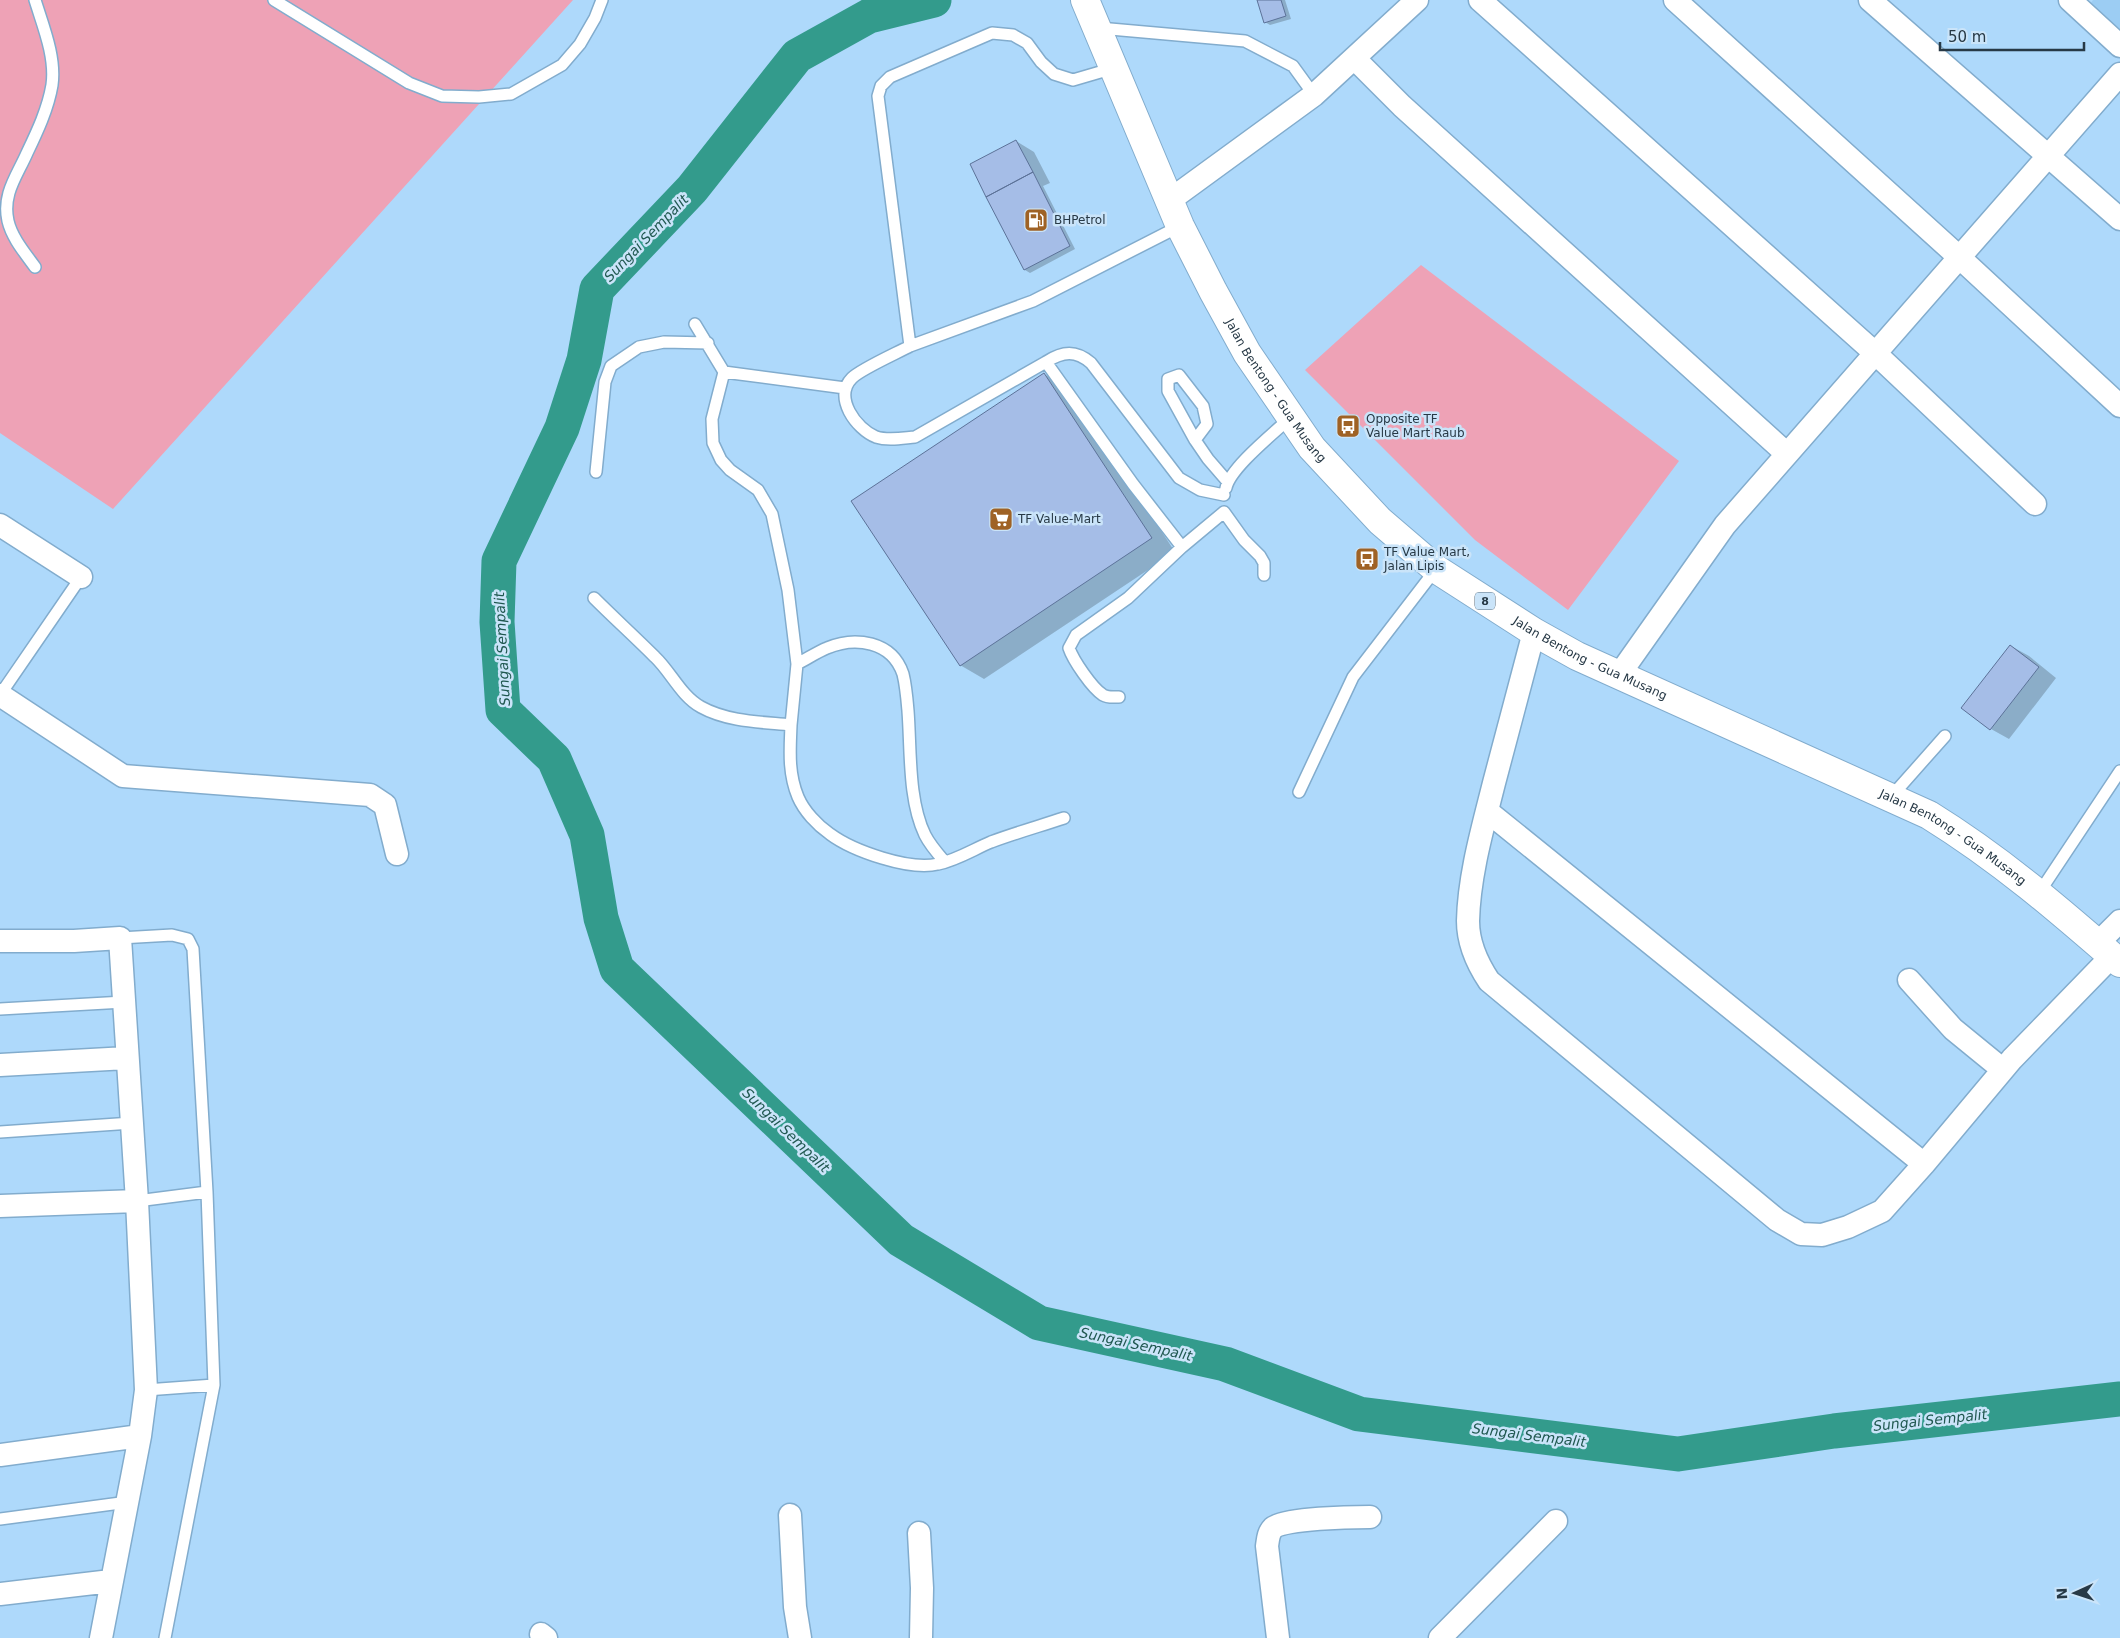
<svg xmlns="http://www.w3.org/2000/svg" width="2120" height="1638" viewBox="0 0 2120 1638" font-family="'DejaVu Sans',sans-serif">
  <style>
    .built { fill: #9ccdf3 }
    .green { fill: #eea2b6 }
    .shadow { fill: #0003 }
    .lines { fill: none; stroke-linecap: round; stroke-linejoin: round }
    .river { stroke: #339b8c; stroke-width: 35 }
    .building { fill: #a5bde7; stroke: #5c7298 }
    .service-casing { stroke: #82accd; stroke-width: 14 }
    .minor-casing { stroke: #82accd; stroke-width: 25 }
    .primary-casing { stroke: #82accd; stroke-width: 30 }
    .service { stroke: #fff; stroke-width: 11 }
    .minor { stroke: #fff; stroke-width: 22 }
    .primary { stroke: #fff; stroke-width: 28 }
    .labels { text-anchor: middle; stroke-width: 5; stroke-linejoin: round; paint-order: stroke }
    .shield { fill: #cae4f9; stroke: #586c7c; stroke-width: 1 }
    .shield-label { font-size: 11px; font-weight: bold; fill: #273946 }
    .poi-label { font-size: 12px; fill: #273946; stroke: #cae4f9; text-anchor: start }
    .street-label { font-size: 12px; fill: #273946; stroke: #cae4f9 }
    .water-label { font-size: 14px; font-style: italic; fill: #205850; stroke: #cae4f9 }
  </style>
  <rect width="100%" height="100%" fill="#aed9fb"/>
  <!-- built -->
  <path class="built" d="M2093 0H2120V30L2091 3Z"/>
  <!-- green -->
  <path class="green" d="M0 0H573L113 509 0 433Z
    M1421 265 1679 461 1568 610 1475 540 1305 370Z"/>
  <!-- shadow -->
  <path class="shadow" d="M1258 0H1285L1291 19 1270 25 1265 22Z
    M1016 141 1034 152 1050 183 1043 186 1075 249 1030 273 1025 270Z
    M1044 374 1068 388 1175 552 984 679 960 665Z
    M2011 646 2029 656 2056 678 2009 739 1991 729 1963 707Z"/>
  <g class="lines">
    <!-- river -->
    <path class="river" d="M934 0 869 16 797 56 692 189 597 289 584 360 562 428 499 561 497 622 503 710 554 759 587 835 601 918 617 969 901 1240 1039 1323 1225 1364 1359 1414 1678 1454 1834 1431 2120 1399"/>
  </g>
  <!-- building -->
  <path class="building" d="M1257 0H1281L1286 16 1264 23Z
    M1016 140 1033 172 986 197 970 164Z
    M1033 172 1070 246 1024 270 986 197Z
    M1044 373 1152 538 960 666 851 501Z
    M2010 645 2039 667 1990 730 1961 708Z"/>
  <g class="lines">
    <!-- service casing -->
    <g class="service-casing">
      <path id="service" d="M274 0 409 83 442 96 479 97 511 94 562 65 580 44 595 18 602 0
        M1099 28 1245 41 1293 66 1314 95
        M1114 68 1073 80 1054 74 1041 62 1027 43 1013 35 992 33 890 77 881 86 878 96 910 346C897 353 861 369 852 378 833 397 856 429 876 437 888 441 903 438 915 437L1046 362 1133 484 1182 547
        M35 267C25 253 12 238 8 221 2 194 17 176 27 153 37 132 48 109 52 85 56 57 43 26 35 0
        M695 324 724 372 712 419 713 443 721 460 730 470 758 490 772 514 788 590 797 664 791 725
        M910 346 1033 301 1180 226
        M1046 362C1063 351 1076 350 1091 363L1179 478 1200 490 1224 495
        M724 372 845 388
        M1195 440 1207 424 1203 406 1179 375 1168 379V391L1195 440 1208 459 1227 481
        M596 472 605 382 611 366 639 347 664 342 708 343
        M1226 488C1230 468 1274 433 1290 418
        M594 598C614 618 635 637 655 657 671 672 681 696 701 707 728 722 762 722 791 725 790 750 788 773 798 797 804 811 817 825 830 834 853 851 910 871 938 864 957 860 974 849 991 842 1015 833 1040 826 1064 818
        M797 664C807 659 817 652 827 648 855 636 892 641 903 674 906 686 907 699 908 711 911 750 908 800 925 835 930 845 938 854 945 862
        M0 695 81 577
        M1119 697C1113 697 1108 698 1103 695 1092 688 1073 660 1069 648L1076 635 1128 598 1182 547 1224 512 1244 540 1260 556 1264 563V575
        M1299 792 1353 677 1436 569
        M1890 798 1945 736
        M2039 893 2120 771
        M120 938 172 935 188 939 193 949 207 1192 214 1385 165 1638
        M0 1009 124 1002
        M0 1132 132 1123
        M137 1201 207 1192
        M146 1390 214 1385
        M0 1519 128 1502"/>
    </g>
    <!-- minor casing -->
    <g class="minor-casing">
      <path id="minor" d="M1480 0 1875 353 2035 504
        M1675 0 1959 257 2120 406
        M1870 0 2120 219
        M2070 0 2120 46
        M1355 59 1402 106 1787 454
        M1170 200 1314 95 1417 0
        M0 525 81 577
        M1534 632C1521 682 1508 732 1494 783 1483 827 1469 875 1468 921 1468 943 1477 963 1489 981L1777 1220 1801 1234 1822 1235 1848 1227 1882 1211 1924 1164 2012 1059 2112 956
        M1619 675 1725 525 2120 74
        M0 695 123 776 370 795 385 805 397 854
        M1487 811 1924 1164
        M0 941H74L120 938 137 1201 146 1390 140 1436 101 1638
        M2098 943 2120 921
        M1909 980 1953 1029 2002 1069
        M0 1065 127 1058
        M0 1206 137 1201
        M0 1455 140 1436
        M790 1515 795 1607 800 1638
        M919 1533 922 1588 921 1638
        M0 1594 111 1581
        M541 1634 546 1638
        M1278 1638 1267 1546C1268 1540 1268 1533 1273 1528 1284 1518 1353 1517 1370 1517
        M1440 1638 1556 1521"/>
    </g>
    <!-- primary casing -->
    <g class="primary-casing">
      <g id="primary">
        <path id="s1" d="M1085 0 1180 226 1213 291 1247 353 1312 448 1380 521 1436 569 1534 632 1577 656 1929 815C2000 859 2058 909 2120 963"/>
      </g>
    </g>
    <!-- service -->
    <use href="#service" class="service"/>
    <!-- minor -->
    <use href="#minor" class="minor"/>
    <!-- primary -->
    <use href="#primary" class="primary"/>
  </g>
  <!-- icons -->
  <defs>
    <g id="fuel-square" transform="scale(1.25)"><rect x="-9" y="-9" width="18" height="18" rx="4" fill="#9f6225" stroke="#cae4f9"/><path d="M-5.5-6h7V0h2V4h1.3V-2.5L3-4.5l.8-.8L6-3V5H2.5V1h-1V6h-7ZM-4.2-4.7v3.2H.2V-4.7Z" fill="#fff"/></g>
    <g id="bus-square" transform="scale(1.25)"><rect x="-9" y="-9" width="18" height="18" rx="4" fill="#9f6225" stroke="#cae4f9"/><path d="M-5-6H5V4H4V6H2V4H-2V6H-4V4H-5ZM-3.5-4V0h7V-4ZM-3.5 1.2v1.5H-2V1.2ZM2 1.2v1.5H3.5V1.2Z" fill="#fff"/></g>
    <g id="supermarket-square" transform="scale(1.25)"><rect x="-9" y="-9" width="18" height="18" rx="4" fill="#9f6225" stroke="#cae4f9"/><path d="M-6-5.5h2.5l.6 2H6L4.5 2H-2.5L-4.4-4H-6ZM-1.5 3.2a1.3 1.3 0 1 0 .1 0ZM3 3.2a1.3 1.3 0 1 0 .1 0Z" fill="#fff"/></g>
  </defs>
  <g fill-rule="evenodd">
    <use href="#fuel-square" x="1036" y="220"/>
    <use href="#bus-square" x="1348" y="426"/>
    <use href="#supermarket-square" x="1001" y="519"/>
    <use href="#bus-square" x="1367" y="559"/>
  </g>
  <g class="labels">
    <!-- shield labels -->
    <rect class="shield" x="1475" y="592.5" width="20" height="17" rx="4"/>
    <g class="shield-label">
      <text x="1485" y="605">8</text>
    </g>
    <!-- poi labels -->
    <g class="poi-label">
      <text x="1054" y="224">BHPetrol</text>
      <text x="1366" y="423">Opposite TF<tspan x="1366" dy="14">Value Mart Raub</tspan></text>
      <text x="1018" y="523">TF Value-Mart</text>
      <text x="1384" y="556">TF Value Mart,<tspan x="1384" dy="14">Jalan Lipis</tspan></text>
    </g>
    <!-- street labels -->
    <g class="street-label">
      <text dy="4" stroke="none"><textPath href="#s1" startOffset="436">Jalan Bentong - Gua Musang</textPath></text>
      <text dy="4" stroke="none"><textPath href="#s1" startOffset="856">Jalan Bentong - Gua Musang</textPath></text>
      <text dy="4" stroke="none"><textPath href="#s1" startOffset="1261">Jalan Bentong - Gua Musang</textPath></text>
    </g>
    <!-- water labels -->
    <g class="water-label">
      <text transform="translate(646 238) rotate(-46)" y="5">Sungai Sempalit</text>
      <text transform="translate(502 649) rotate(-93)" y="5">Sungai Sempalit</text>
      <text transform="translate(786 1130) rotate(44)" y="5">Sungai Sempalit</text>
      <text transform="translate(1136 1344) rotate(12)" y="5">Sungai Sempalit</text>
      <text transform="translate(1930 1420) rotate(-6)" y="5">Sungai Sempalit</text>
      <text transform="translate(1529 1435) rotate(7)" y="5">Sungai Sempalit</text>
    </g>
  </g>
  <!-- north arrow -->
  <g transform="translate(2075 1593) rotate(267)" stroke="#cae4f9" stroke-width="4" paint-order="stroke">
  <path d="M0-4L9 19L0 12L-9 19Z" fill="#273946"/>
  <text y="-8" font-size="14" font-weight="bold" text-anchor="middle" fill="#273946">N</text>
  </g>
  <!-- scale -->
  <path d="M1940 42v8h144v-8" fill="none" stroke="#273946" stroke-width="2.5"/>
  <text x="1948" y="42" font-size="15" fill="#273946" stroke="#cae4f9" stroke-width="4" paint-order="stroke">50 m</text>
</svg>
